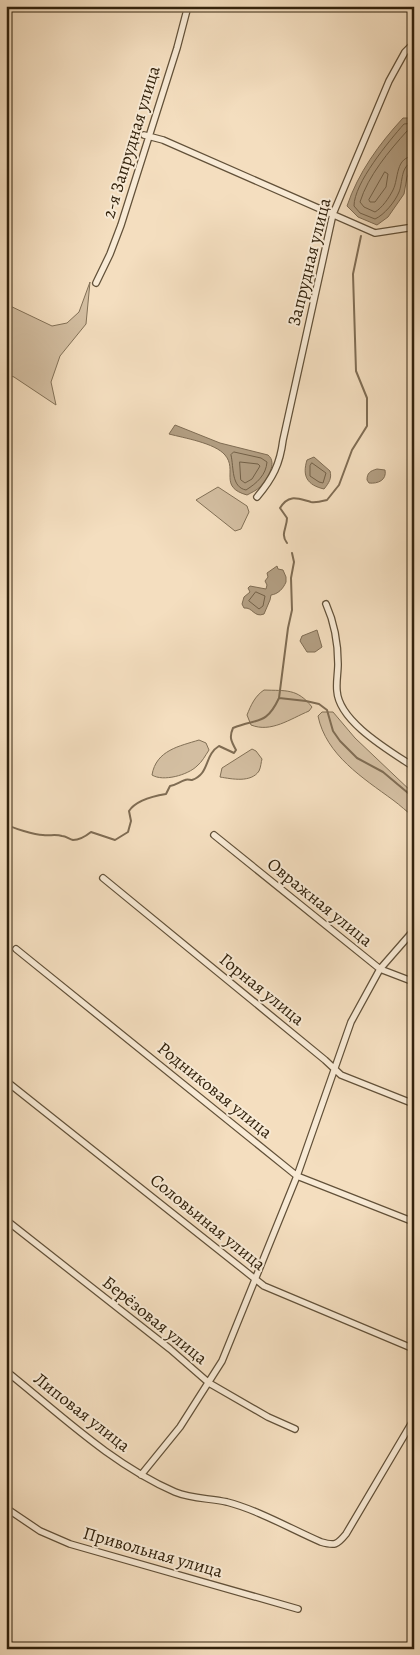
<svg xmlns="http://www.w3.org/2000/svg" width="420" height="1655" viewBox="0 0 420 1655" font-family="Alegreya,serif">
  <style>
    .green { fill: #d3bea1; stroke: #827056 }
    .water { fill: #b29e82; stroke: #7f6c53 }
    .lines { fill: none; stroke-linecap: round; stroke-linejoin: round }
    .shore { stroke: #726047; stroke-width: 1 }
    .stream { stroke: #7f6c53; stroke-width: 2 }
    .street-casing { stroke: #625139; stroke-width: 8 }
    .street { stroke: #f8ead5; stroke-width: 5.5 }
    .labels { text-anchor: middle; stroke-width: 4; stroke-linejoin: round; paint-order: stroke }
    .street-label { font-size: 18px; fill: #32220c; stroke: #f8ead5 }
  </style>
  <rect width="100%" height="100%" fill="#f4debf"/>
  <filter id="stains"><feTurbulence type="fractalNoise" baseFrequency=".004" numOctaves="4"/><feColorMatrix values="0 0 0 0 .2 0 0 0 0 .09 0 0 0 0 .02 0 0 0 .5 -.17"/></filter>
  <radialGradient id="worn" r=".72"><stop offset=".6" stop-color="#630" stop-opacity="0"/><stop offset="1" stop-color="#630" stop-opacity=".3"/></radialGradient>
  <!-- green -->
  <path class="green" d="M90 282 86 324 60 356 51 382 56 405 14 377 6 374V304L52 326 67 323 79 312Z
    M218 487 247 506 249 512 241 529 235 531 196 500Z
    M264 690C286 691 297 688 312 707L309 711C290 719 271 733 251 725L247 715C251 705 255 696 264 690Z
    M322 712H333L355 738 414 794V817C407 812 400 805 393 800 363 778 326 755 318 716Z
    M199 740 206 743 209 750C205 756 202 762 197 766 188 775 163 782 152 775 156 750 180 746 199 740Z
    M252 749 256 751 262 759C261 762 261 767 259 771 251 783 232 779 220 777L222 768Z"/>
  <!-- water -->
  <path class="water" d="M403 118H414V163L407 177 404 194 388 217 377 225 358 217 347 206C358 173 379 144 403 118Z
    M175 425 220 443 268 455C278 463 267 479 260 487 257 490 251 493 247 495 218 487 238 470 225 455 215 443 184 438 169 434Z
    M314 457 330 471C332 478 329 483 324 489 307 485 302 476 307 460Z
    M377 469 385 470C387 480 378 484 369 483L367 480C367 473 370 471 377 469Z
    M277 566 278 569 283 570 286 577V582C283 589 278 594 271 595L270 600 264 614C254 618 253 607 244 608L242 604 244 597 250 592 248 588 250 586 266 589 267 585 265 581 268 577 267 573Z
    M317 630 322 647 315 652H307L300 641 302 636Z"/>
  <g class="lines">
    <!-- shore -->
    <path class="shore" d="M414 123 404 124C389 141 354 183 354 206L360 213 375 219C384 215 395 202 399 192 403 183 400 164 414 162
      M414 130 407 131C389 151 368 176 360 202L364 207 375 212C382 208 389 198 393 190 399 178 395 157 414 156
      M385 172 388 174 386 187 375 202H370L369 200Z
      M234 452 261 458 267 462C266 475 257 483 246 490 231 487 234 468 231 455Z
      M240 462 258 464 260 466 252 479 245 483 241 480Z
      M312 463 326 473 323 483 319 482 310 476V466Z
      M256 592 265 596 263 606 259 609 249 601Z"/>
    <!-- stream -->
    <path class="stream" d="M287 543C280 534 287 528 287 518L280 508C289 493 299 499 311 502 316 503 323 501 327 500L339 485 352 450 367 426V398L356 371 353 274 361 236
      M279 698 306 701 319 704 327 710 333 731 340 741 357 758 383 772 414 798
      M6 824C12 828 35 835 43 835 49 836 56 834 62 836 66 836 69 839 73 840 80 840 86 836 91 832L115 840 128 832 131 821 129 811C136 800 154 796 166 794L170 786C176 785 179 782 185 780 187 779 190 780 192 780 210 774 204 755 219 746L234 753 236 750C231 741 229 737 233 728 257 718 266 726 279 698L288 628 292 610 291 578 294 562 292 553"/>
    <!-- street casing -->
    <g class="street-casing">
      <path id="street" d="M144 135 163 140 375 233 414 227
        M96 283 110 254 121 225 177 48 188 6
        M257 497C273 478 280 464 283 440L333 214 389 81 405 52 414 43
        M326 604C334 622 338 645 338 664 338 673 336 682 337 691 339 722 390 751 414 767
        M214 835 380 969 414 982
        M103 878 325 1060 341 1075 414 1104
        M16 949 297 1176 414 1222
        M6 1081 264 1286 414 1349
        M6 1220 170 1349 209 1383 268 1417 295 1429
        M6 1371C60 1414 111 1464 175 1492 192 1499 209 1498 227 1502 258 1510 291 1529 321 1542 335 1546 337 1545 346 1534L414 1419
        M141 1475 180 1427 222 1361 297 1176 351 1022 380 969 414 930
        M6 1508 40 1531 70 1544 298 1609"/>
    </g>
    <!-- street -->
    <use href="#street" class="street"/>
  </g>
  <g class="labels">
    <!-- street labels -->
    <g class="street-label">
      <text transform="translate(131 142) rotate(-73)" y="6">2-я Запрудная улица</text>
      <text transform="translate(309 262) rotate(-76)" y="6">Запрудная улица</text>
      <text transform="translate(320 902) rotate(39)" y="6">Овражная улица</text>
      <text transform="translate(262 989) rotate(39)" y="6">Горная улица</text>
      <text transform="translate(215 1090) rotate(39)" y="6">Родниковая улица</text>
      <text transform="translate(208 1222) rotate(39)" y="6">Соловьиная улица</text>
      <text transform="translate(155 1320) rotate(39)" y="6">Берёзовая улица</text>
      <text transform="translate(82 1412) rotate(38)" y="6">Липовая улица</text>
      <text transform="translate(153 1552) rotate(16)" y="6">Привольная улица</text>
    </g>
  </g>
  <!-- margin -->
  <rect width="420" height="1655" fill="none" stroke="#f4debf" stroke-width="25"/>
  <rect x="8" y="8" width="405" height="1640" fill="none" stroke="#32220c" stroke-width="2.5"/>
  <rect x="12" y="12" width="395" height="1630" fill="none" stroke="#32220c"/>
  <rect width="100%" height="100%" filter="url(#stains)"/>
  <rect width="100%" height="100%" fill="url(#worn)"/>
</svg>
